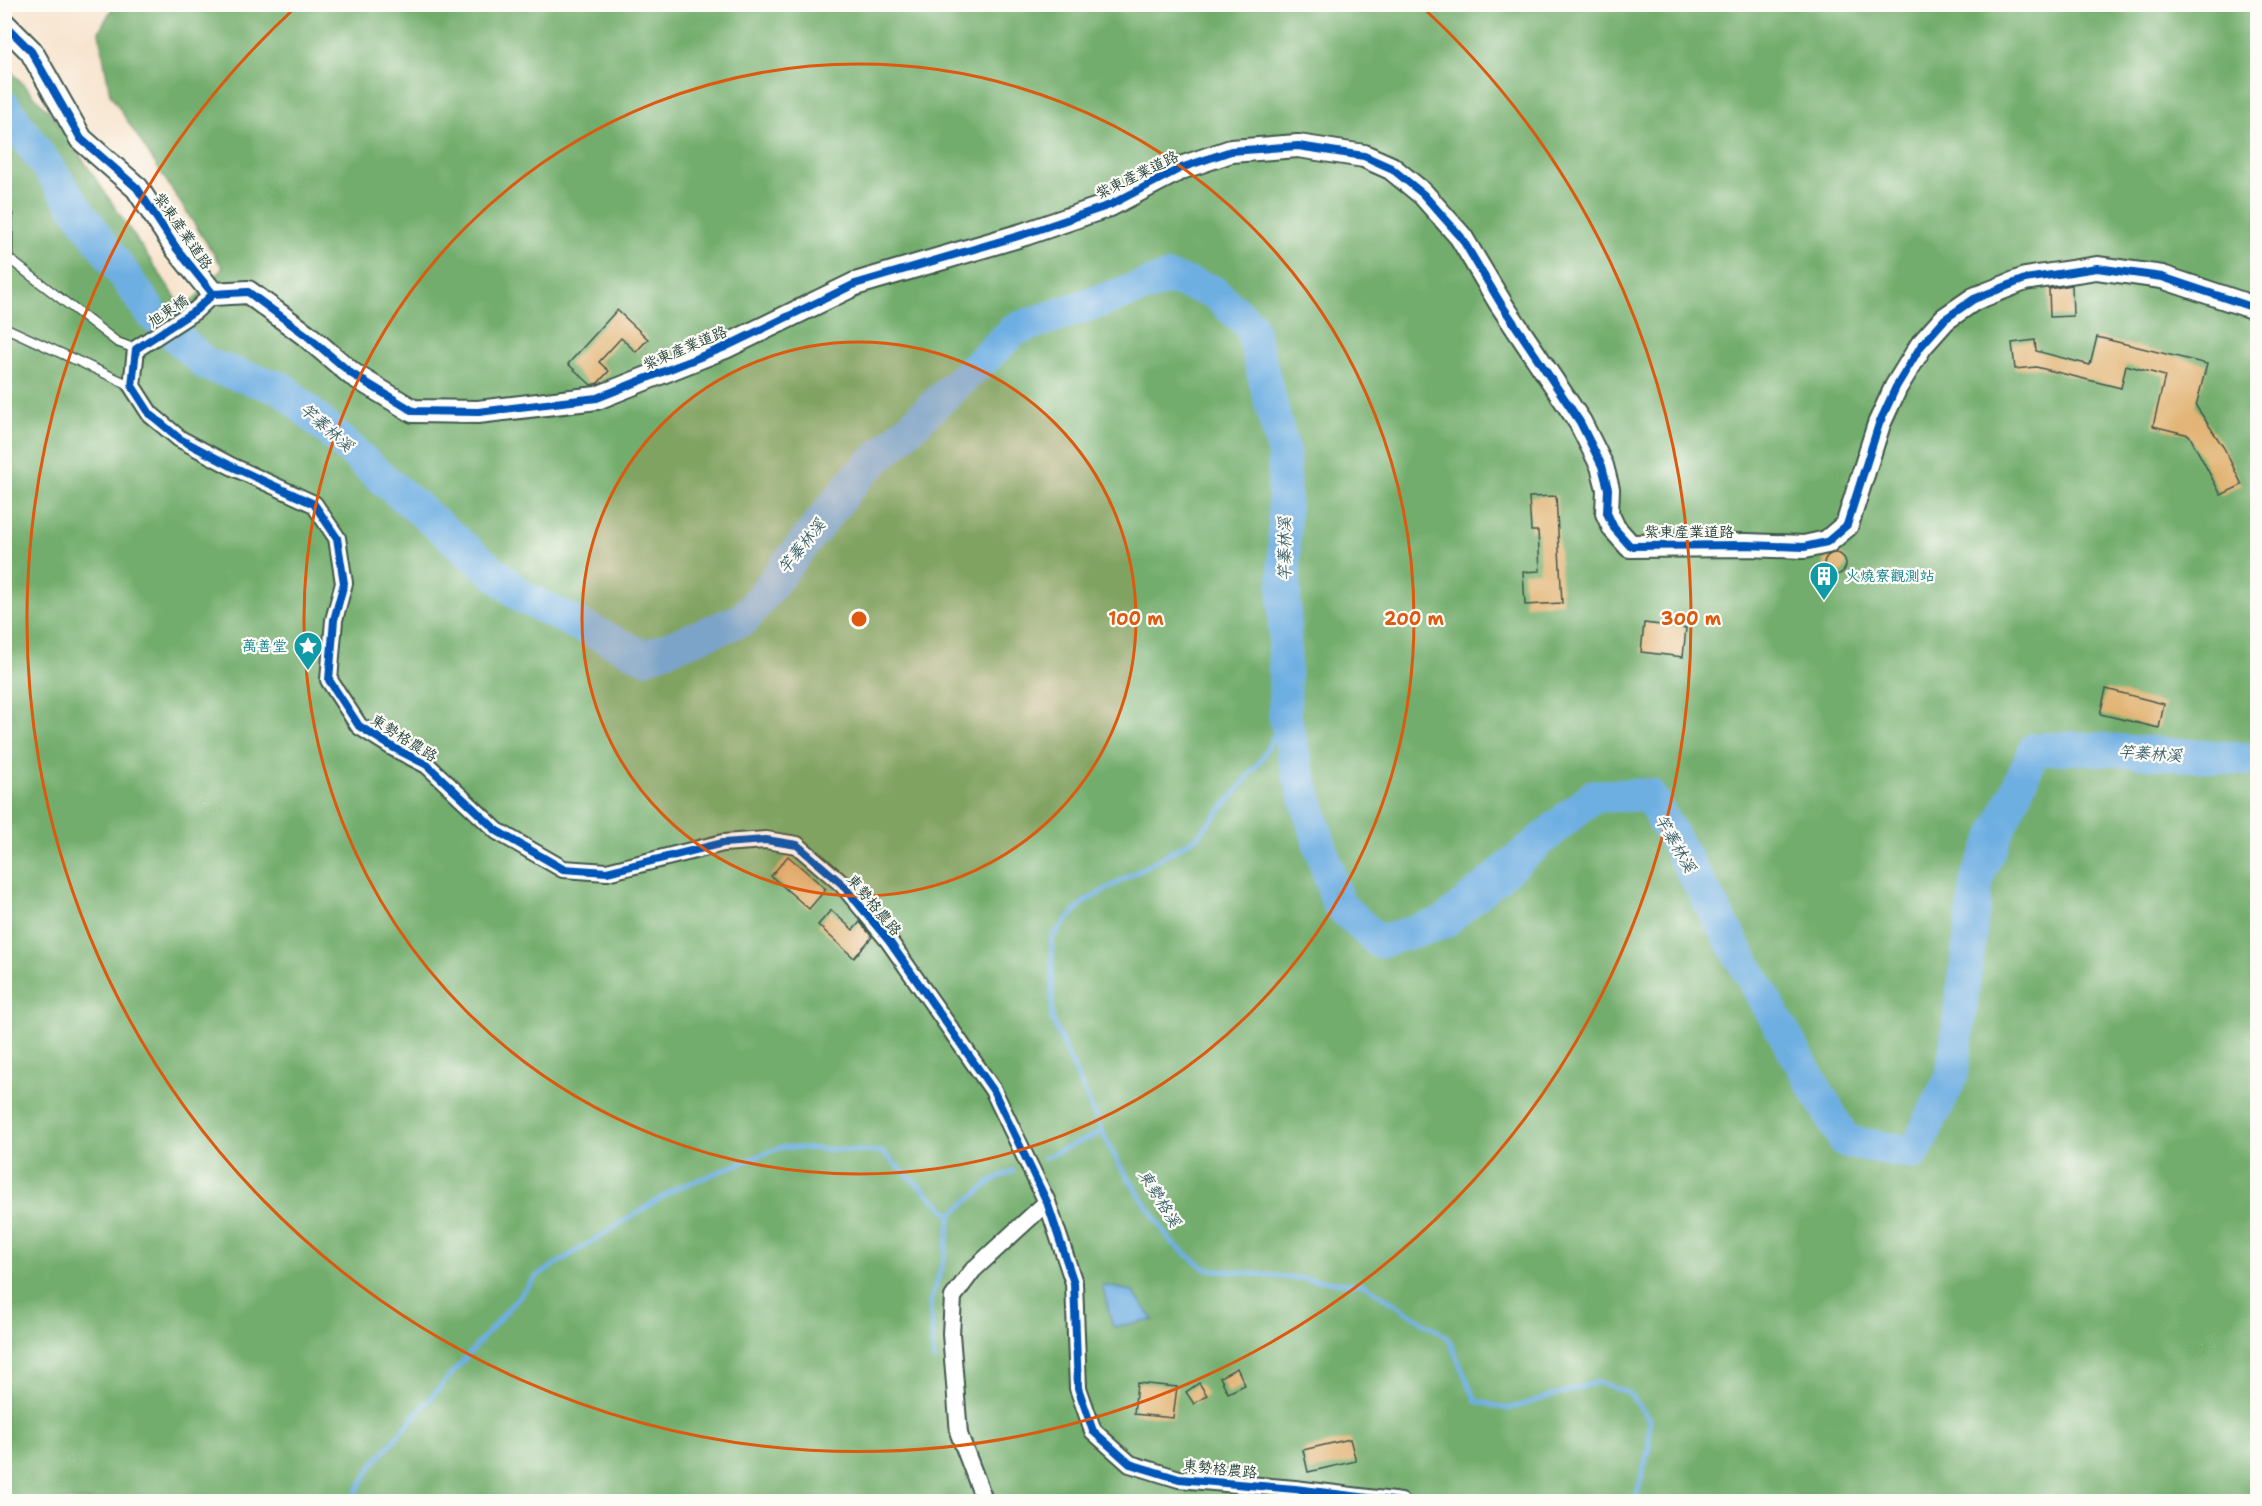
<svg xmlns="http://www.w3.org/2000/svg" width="2262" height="1506" viewBox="0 0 2262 1506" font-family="'Shantell Sans','LXGW WenKai TC',sans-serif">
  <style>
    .forest { fill: #73ad6d; stroke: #497550; stroke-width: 1.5 }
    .water { fill: #6eafe2; stroke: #46768b; stroke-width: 1.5 }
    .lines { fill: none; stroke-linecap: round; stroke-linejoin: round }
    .stream { stroke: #6eafe2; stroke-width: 5 }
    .river { stroke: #6eafe2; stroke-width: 33 }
    .building { fill: #e2b475 }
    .lane-casing { stroke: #3f564b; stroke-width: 11 }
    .street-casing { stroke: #3f564b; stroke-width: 20 }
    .secondary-casing { stroke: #3f564b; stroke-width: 26 }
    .lane { stroke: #fff; stroke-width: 8 }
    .street { stroke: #fff; stroke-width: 16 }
    .secondary { stroke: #fff; stroke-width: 22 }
    .cycleway-casing { stroke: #fdfcf7; stroke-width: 11 }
    .cycleway { stroke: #0057b8; stroke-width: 8 }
    .ring { fill: none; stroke: #de580e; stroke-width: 3 }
    .labels { text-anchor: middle; stroke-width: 4.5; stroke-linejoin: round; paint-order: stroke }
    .street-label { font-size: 15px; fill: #1f3d34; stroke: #fdfcf7 }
    .culture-label { font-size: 15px; fill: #0d838f; stroke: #fdfcf7; text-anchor: start }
    .water-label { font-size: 16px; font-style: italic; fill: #375f68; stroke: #fdfcf7 }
    .centre { fill: #de580e; stroke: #fdfcf7; stroke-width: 3 }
    .ring-label { font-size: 18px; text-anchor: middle; font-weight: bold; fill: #de580e; stroke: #fdfcf7; stroke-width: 4.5; stroke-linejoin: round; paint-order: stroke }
  </style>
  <rect width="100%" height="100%" fill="#fdfcf7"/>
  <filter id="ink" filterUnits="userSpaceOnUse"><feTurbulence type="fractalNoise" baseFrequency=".0167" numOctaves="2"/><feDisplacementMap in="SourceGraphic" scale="12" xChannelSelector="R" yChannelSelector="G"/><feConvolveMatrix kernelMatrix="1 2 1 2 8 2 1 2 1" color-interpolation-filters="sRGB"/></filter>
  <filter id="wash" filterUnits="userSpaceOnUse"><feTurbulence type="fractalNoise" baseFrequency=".008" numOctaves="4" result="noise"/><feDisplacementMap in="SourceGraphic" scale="24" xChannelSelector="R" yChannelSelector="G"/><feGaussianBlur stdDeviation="1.35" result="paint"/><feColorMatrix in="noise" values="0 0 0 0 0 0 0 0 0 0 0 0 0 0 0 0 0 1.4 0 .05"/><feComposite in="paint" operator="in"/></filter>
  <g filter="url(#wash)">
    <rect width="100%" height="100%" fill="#f7e4ce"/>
    <!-- forest -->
    <path class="forest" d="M114 5H2257V1501H5L4 64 54 117 184 310 223 268 110 94 99 32Z"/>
    <!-- water -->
    <path class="water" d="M1102 1285 1132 1291 1154 1320 1113 1327Z"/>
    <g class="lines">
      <!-- stream -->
      <path class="stream" d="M1285 716 1261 760 1237 791 1196 838 1084 902 1052 937V1019L1102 1132 1119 1164 1172 1243 1206 1269 1365 1285 1448 1338 1476 1401 1508 1409 1598 1382 1629 1393 1649 1419V1448L1635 1502
        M1044 1158 1102 1132
        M934 1360 930 1303 945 1256 951 1215
        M350 1502 374 1463 537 1276 675 1189 782 1147 882 1152 951 1215 993 1180 1013 1171"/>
      <!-- river -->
      <path class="river" d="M4 106 152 314 207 365 283 389 383 479 524 598 645 657 744 619 855 479 1016 329 1169 278 1212 291 1251 326 1284 454 1285 716 1297 769 1338 904 1379 942 1443 923 1593 796 1649 795 1845 1141 1914 1153 1952 1076 1978 875 2035 749 2079 748 2258 760"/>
    </g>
    <g id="blocks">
      <!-- building -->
      <path class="building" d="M2072 285 2073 316 2050 317 2049 289Z
        M617 310 648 339 636 352 621 338 599 362 609 371 598 383 591 385 568 364Z
        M2097 337 2207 364 2196 406 2224 448 2242 485 2221 495 2189 435 2153 426 2165 376 2126 365 2121 388 2036 367 2015 369 2012 343 2035 340 2036 351 2090 365Z
        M1556 496 1562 603 1525 605 1523 572 1540 571 1538 531H1531L1529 497Z
        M1824 564a11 11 0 1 1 22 0a11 11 0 1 1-22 0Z
        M1644 623 1686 628 1683 657 1641 652Z
        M2106 689 2164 704 2159 728 2100 714Z
        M788 856 826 889 809 909 771 876Z
        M831 910 853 930 860 922 872 937 854 958 818 925Z
        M1237 1368 1245 1385 1228 1393 1220 1377Z
        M1137 1383 1177 1387 1173 1418 1134 1414Z
        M1199 1383 1207 1395 1194 1404 1186 1392Z
        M1350 1439 1356 1461 1308 1472 1303 1450Z"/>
    </g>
  </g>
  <g filter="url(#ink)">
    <use href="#blocks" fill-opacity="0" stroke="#3f564b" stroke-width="1.5"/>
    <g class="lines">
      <!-- lane casing -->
      <g class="lane-casing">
        <path id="lane" d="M4 208 8 215V258L117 342 136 349
          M4 327 132 386"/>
      </g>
      <!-- street casing -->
      <g class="street-casing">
        <path id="street" d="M213 294 196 310 136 349 132 386 150 414 180 439 231 466 314 504 337 538 344 583 334 620 329 680 359 726 394 748 427 765 497 831 563 869 607 872 723 843 766 840 797 845 842 884 889 941 993 1090 1047 1202 1074 1283 1078 1388 1093 1431 1130 1464 1179 1479 1295 1489 1401 1502
          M985 1502 959 1434 951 1334 953 1297 973 1270 1047 1202"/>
      </g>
      <!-- secondary casing -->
      <g class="secondary-casing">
        <path id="secondary" d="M4 24 31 51 81 139 137 188 177 249 213 294 248 292 306 335 352 374 413 411 478 412 597 398 725 347 855 284 1025 234 1110 205 1181 168 1231 151 1298 146 1364 156 1391 168 1423 194 1461 237 1501 304 1580 422 1602 466 1608 489 1607 513 1614 528 1630 546 1746 545 1804 547 1827 542 1847 525 1879 424 1896 387 1921 346 1945 319 1974 299 2025 279 2097 268 2162 277 2258 309"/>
      </g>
      <!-- lane -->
      <use href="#lane" class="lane"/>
      <!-- street -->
      <use href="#street" class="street"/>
      <!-- secondary -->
      <use href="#secondary" class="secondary"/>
      <!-- cycleway casing -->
      <g class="cycleway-casing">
        <path id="cycleway" d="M4 24 31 51 81 139 137 188 177 249 213 294 248 292 306 335 352 374 413 411 478 412 597 398 725 347 855 284 1025 234 1110 205 1181 168 1231 151 1298 146 1364 156 1391 168 1423 194 1461 237 1501 304 1580 422 1602 466 1608 489 1607 513 1614 528 1630 546 1746 545 1804 547 1827 542 1847 525 1879 424 1896 387 1921 346 1945 319 1974 299 2025 279 2097 268 2162 277 2258 309
          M213 294 196 310 136 349 132 386 150 414 180 439 231 466 314 504 337 538 344 583 334 620 329 680 359 726 394 748 427 765 497 831 563 869 607 872 723 843 766 840 797 845 842 884 889 941 993 1090 1047 1202 1074 1283 1078 1388 1093 1431 1130 1464 1179 1479 1295 1489 1401 1502"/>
      </g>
      <!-- cycleway -->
      <use href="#cycleway" class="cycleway"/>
    </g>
  </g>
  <!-- distance rings -->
  <circle cx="859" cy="619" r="277" fill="#de580e" fill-opacity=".12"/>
  <g class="ring">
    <circle cx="859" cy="619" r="277"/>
    <circle cx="859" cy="619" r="555"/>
    <path d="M1421 6A832 832 0 1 1 297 6"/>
  </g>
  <!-- icons -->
  <defs>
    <g id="building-pin" transform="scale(1.5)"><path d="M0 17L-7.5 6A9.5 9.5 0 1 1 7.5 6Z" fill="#0f9aa8" stroke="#fdfcf7"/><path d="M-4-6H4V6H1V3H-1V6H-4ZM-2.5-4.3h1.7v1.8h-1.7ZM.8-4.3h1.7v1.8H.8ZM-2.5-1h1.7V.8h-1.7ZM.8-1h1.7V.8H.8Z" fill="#fff"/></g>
    <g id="sight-pin" transform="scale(1.5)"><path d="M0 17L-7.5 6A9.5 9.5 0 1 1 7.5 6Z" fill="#0f9aa8" stroke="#fdfcf7"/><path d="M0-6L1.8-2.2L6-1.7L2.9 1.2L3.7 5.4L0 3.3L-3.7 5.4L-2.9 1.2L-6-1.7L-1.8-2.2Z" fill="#fff"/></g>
  </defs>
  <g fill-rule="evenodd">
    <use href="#building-pin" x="1824" y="576"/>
    <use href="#sight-pin" x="308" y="646"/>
  </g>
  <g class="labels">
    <!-- street labels -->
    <g class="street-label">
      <text transform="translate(1137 175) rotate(-26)" y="5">紫東產業道路</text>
      <text transform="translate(183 231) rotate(55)" y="5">紫東產業道路</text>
      <text transform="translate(168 311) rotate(-34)" y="5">旭東橋</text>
      <text transform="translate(685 348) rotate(-23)" y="5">紫東產業道路</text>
      <text x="1689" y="537">紫東產業道路</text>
      <text transform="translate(404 738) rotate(32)" y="5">東勢格農路</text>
      <text transform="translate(874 905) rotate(50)" y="5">東勢格農路</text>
      <text transform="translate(1220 1469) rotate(6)" y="5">東勢格農路</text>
    </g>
    <!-- culture labels -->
    <g class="culture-label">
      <text x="1845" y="581">火燒寮觀測站</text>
      <text x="287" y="651" text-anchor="end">萬善堂</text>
    </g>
    <!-- water labels -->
    <g class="water-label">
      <text transform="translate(327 427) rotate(41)" y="6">竿蓁林溪</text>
      <text transform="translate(801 546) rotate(-51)" y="6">竿蓁林溪</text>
      <text transform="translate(1284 549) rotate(-90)" y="6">竿蓁林溪</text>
      <text transform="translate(2150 753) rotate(4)" y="6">竿蓁林溪</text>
      <text transform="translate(1676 843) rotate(60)" y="6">竿蓁林溪</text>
      <text transform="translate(1160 1198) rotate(58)" y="6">東勢格溪</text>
    </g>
  </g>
  <circle cx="859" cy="619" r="9" class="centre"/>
  <g class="ring-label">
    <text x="1136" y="625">100 m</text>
    <text x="1414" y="625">200 m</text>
    <text x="1691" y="625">300 m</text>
  </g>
  <!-- margin -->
  <rect width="2262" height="1506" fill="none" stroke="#fdfcf7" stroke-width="24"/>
</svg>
